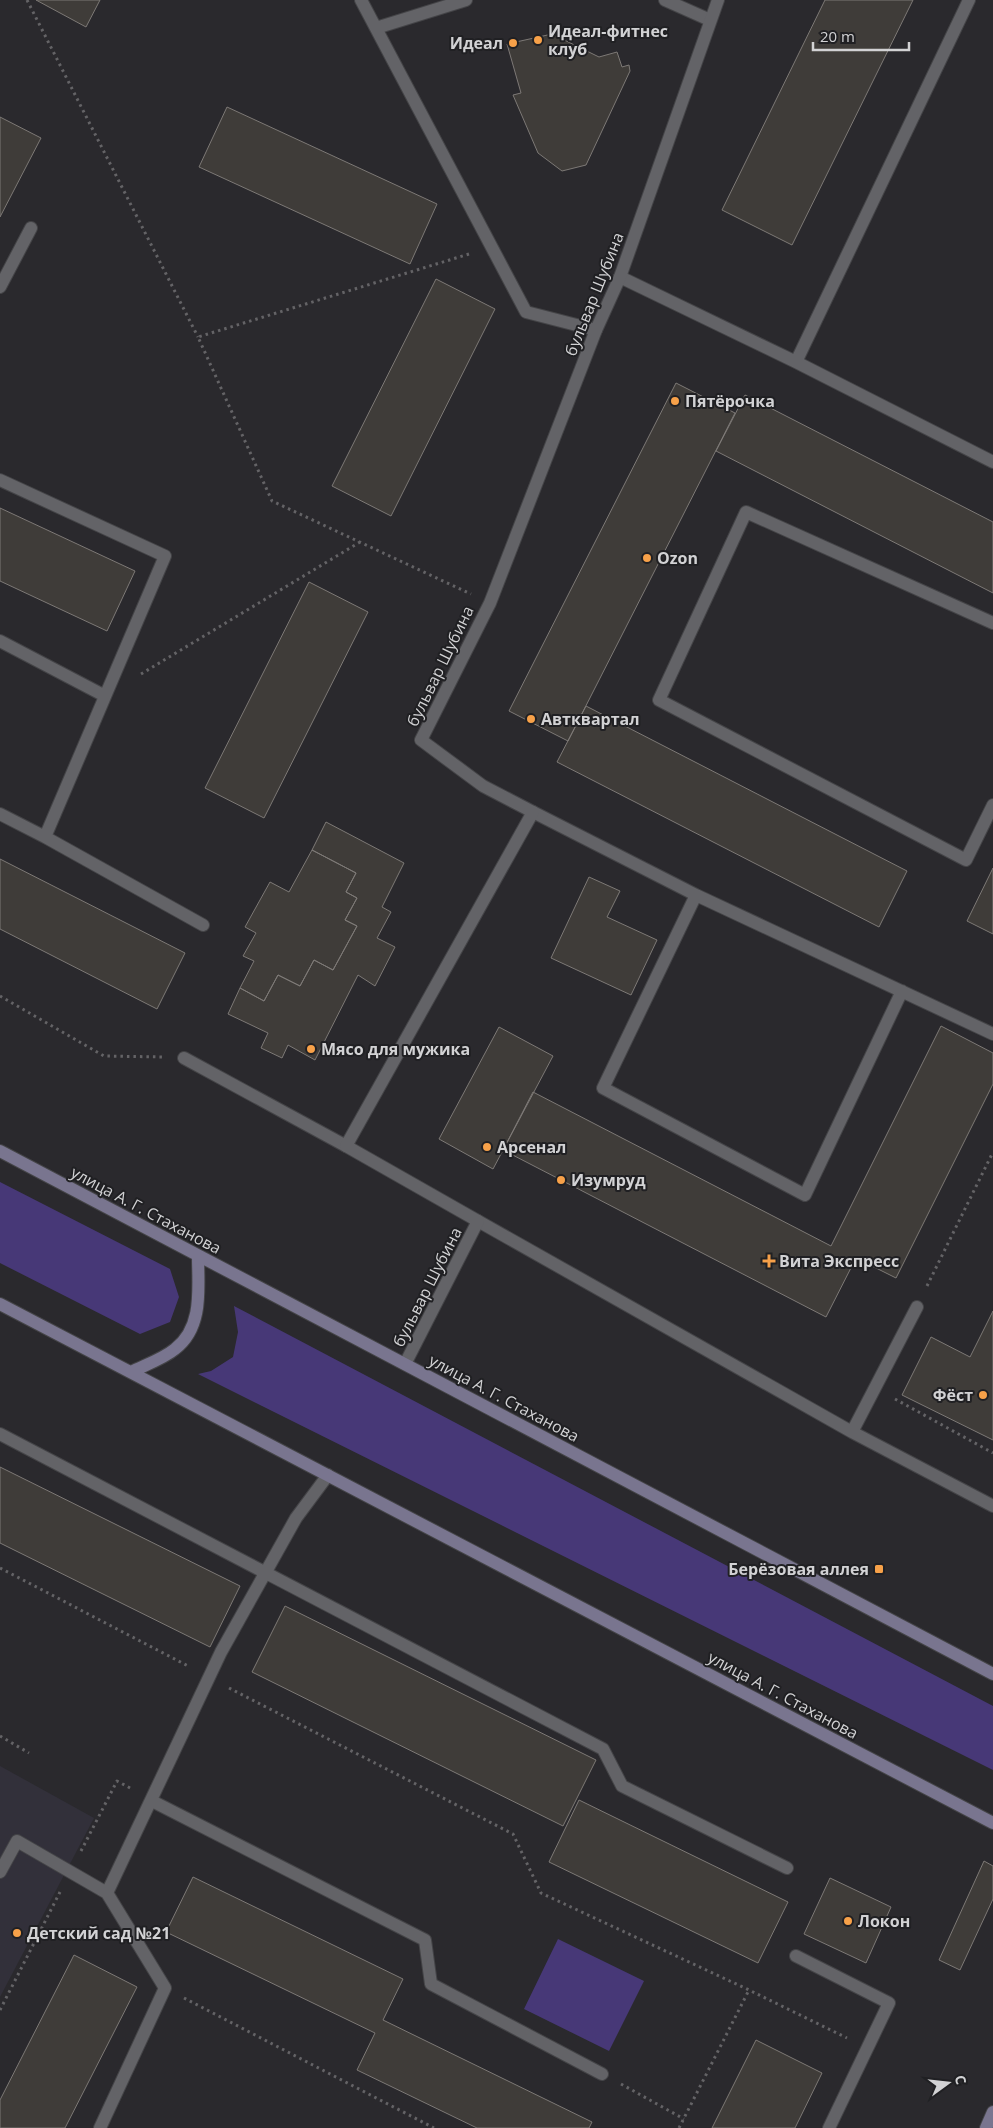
<svg xmlns="http://www.w3.org/2000/svg" width="993" height="2128" viewBox="0 0 993 2128" font-family="'Open Sans',sans-serif">
  <style>
    .built { fill: #32303a }
    .green { fill: #473877 }
    .building { fill: #3f3c39; stroke: #7d7976 }
    .lines { fill: none; stroke-linecap: round; stroke-linejoin: round }
    .lane-casing { stroke: #444447; stroke-width: 14 }
    .street-casing { stroke: #444447; stroke-width: 14 }
    .secondary-casing { stroke: #444447; stroke-width: 14 }
    .path { stroke: #646366; stroke-width: 3; stroke-dasharray: 2.5 4; stroke-linecap: butt }
    .lane { stroke: #636367; stroke-width: 12 }
    .street { stroke: #636367; stroke-width: 12 }
    .secondary { stroke: #79758f; stroke-width: 12 }
    .poi-dot { fill: #f7a149; stroke: #202023; stroke-width: 2 }
    .labels { text-anchor: middle; stroke-width: 4; stroke-linejoin: round; paint-order: stroke }
    .poi-label { font-size: 16px; font-weight: bold; fill: #d2d2d4; stroke: #202023; text-anchor: start }
    .street-label { font-size: 16px; fill: #d2d2d4; stroke: #202023 }
  </style>
  <rect width="100%" height="100%" fill="#2a292d"/>
  <!-- built -->
  <path class="built" d="M0 1766 94 1818 0 1997Z"/>
  <!-- green -->
  <path class="green" d="M0 1182 170 1269 179 1297 170 1322 140 1334 0 1263Z
    M234 1306 993 1706V1770L198 1374 211 1371 233 1357 238 1332Z
    M558 1939 644 1981 609 2051 524 2009Z"/>
  <!-- building -->
  <path class="building" d="M36 0H100L86 27Z
    M825 0H913L792 245 722 210Z
    M552 34 599 57 617 52 622 67 629 65 630 71 586 165 562 171 538 153 513 95 521 93 507 44Z
    M227 107 437 204 410 264 199 167Z
    M0 117 41 138 0 217Z
    M436 279 495 309 391 516 332 486Z
    M676 383 735 413 568 741 509 711Z
    M745 395 993 522V593L716 451Z
    M0 508 135 571 107 631 0 581Z
    M309 582 368 612 264 818 205 788Z
    M586 706 907 871 879 927 557 762Z
    M326 822 404 863 382 907 391 912 377 938 395 947 375 986 358 975 315 1060 288 1045 282 1058 261 1048 268 1033 228 1014 240 988 264 1001 278 975 300 986 314 960 333 970 357 926 345 920 357 898 346 892 356 873 312 850Z
    M312 850 356 873 346 892 357 898 345 920 357 926 333 970 314 960 300 986 278 975 264 1001 240 988 254 961 243 956 256 933 245 927 270 882 289 892Z
    M0 859 185 953 157 1009 0 929Z
    M993 868V934L967 921Z
    M589 877 620 891 607 917 657 940 631 995 551 958Z
    M941 1026 993 1053V1084L896 1278 856 1258 826 1317 503 1150 533 1092 831 1246Z
    M499 1027 553 1056 493 1169 439 1139Z
    M993 1311V1440L902 1395 931 1337 970 1357Z
    M0 1467 240 1586 210 1647 0 1543Z
    M285 1606 596 1760 563 1826 252 1672Z
    M579 1800 788 1902 758 1963 549 1862Z
    M984 1861 993 1866V1899L960 1970 939 1960Z
    M193 1877 403 1979 383 2020 592 2122 589 2128H477L357 2070 375 2033 166 1932Z
    M830 1878 891 1907 866 1963 804 1934Z
    M74 1955 137 1987 65 2128H0V2100Z
    M756 2040 822 2073 795 2128H712Z"/>
  <g class="lines">
    <!-- lane casing -->
    <g class="lane-casing">
      <path id="lane" d="M361 0 526 312 596 330
        M665 0 710 20
        M376 28 466 0
        M620 277 796 362 993 462
        M0 287 31 228
        M796 362 969 0
        M0 480 165 556 45 837
        M993 623 746 512 659 700 966 860 993 805
        M0 641 105 696
        M533 812 696 895 993 1034
        M0 814 45 837 203 925
        M696 895 603 1088 805 1195 902 991
        M184 1058 346 1146
        M478 1221 852 1432
        M917 1307 852 1432 993 1506
        M0 1434 603 1749 622 1786 787 1868
        M152 1801 425 1940 431 1984 602 2074
        M0 1872 17 1841 107 1893
        M796 1956 889 2003 829 2128
        M100 2128 165 1988 107 1893 221 1652 296 1518 328 1475"/>
    </g>
    <!-- street casing -->
    <g class="street-casing">
      <path id="street" d="M405 1364 478 1221 346 1146 533 812 483 786 421 740 490 603 596 330 620 277 718 0"/>
    </g>
    <!-- secondary casing -->
    <g class="secondary-casing">
      <path id="secondary" d="M0 1151 993 1674
        M0 1304 993 1823
        M131 1372C145 1365 163 1359 175 1349 204 1327 198 1287 198 1256
        M986 2128 993 2112"/>
    </g>
    <!-- path -->
    <path class="path" d="M27 0 198 337
      M469 254 198 337 272 501 471 594
      M141 674 360 542
      M0 996 104 1056 163 1057
      M927 1286 993 1152
      M895 1399 993 1453
      M0 1568 190 1667
      M229 1688 513 1834 541 1893 749 1990 847 2038
      M0 1736 29 1753
      M81 1851 117 1781 132 1789
      M184 1998 434 2128
      M0 2010 60 1892
      M621 2084 684 2119
      M679 2128 749 1990"/>
    <!-- lane -->
    <use href="#lane" class="lane"/>
    <!-- street -->
    <use href="#street" class="street"/>
    <!-- secondary -->
    <use href="#secondary" class="secondary"/>
  </g>
  <!-- markers -->
  <g class="poi-dot">
    <circle cx="538" cy="40" r="5"/>
    <circle cx="513" cy="43" r="5"/>
    <circle cx="675" cy="401" r="5"/>
    <circle cx="647" cy="558" r="5"/>
    <circle cx="531" cy="719" r="5"/>
    <circle cx="311" cy="1049" r="5"/>
    <circle cx="487" cy="1147" r="5"/>
    <circle cx="561" cy="1180" r="5"/>
    <path d="M766.5 1253.5h5v5h5v5h-5v5h-5v-5h-5v-5h5z"/>
    <circle cx="983" cy="1395" r="5"/>
    <rect x="874" y="1564" width="10" height="10" rx="2.5"/>
    <circle cx="848" cy="1921" r="5"/>
    <circle cx="17" cy="1933" r="5"/>
  </g>
  <g class="labels">
    <!-- poi labels -->
    <g class="poi-label">
      <text x="548" y="37">Идеал-фитнес<tspan x="548" dy="18">клуб</tspan></text>
      <text x="503" y="49" text-anchor="end">Идеал</text>
      <text x="685" y="407">Пятёрочка</text>
      <text x="657" y="564">Ozon</text>
      <text x="541" y="725">Автквартал</text>
      <text x="321" y="1055">Мясо для мужика</text>
      <text x="497" y="1153">Арсенал</text>
      <text x="571" y="1186">Изумруд</text>
      <text x="779" y="1267">Вита Экспресс</text>
      <text x="973" y="1401" text-anchor="end">Фёст</text>
      <text x="869" y="1575" text-anchor="end">Берёзовая аллея</text>
      <text x="858" y="1927">Локон</text>
      <text x="27" y="1939">Детский сад №21</text>
    </g>
    <!-- street labels -->
    <g class="street-label">
      <text transform="translate(594 294) rotate(-68)" y="6">бульвар Шубина</text>
      <text transform="translate(440 666) rotate(-64)" y="6">бульвар Шубина</text>
      <text transform="translate(146 1210) rotate(28)" y="6">улица А. Г. Стаханова</text>
      <text transform="translate(427 1287) rotate(-63)" y="6">бульвар Шубина</text>
      <text transform="translate(504 1398) rotate(28)" y="6">улица А. Г. Стаханова</text>
      <text transform="translate(783 1695) rotate(28)" y="6">улица А. Г. Стаханова</text>
    </g>
  </g>
  <!-- north arrow -->
  <g transform="translate(948 2083) rotate(75)" stroke="#202023" stroke-width="4" paint-order="stroke">
  <path d="M0-4L9 19L0 12L-9 19Z" fill="#d2d2d4"/>
  <text y="-8" font-size="14" font-weight="bold" text-anchor="middle" fill="#d2d2d4">С</text>
  </g>
  <!-- scale -->
  <path d="M813 42v8h96v-8" fill="none" stroke="#d2d2d4" stroke-width="2.5"/>
  <text x="820" y="42" font-size="15" fill="#d2d2d4" stroke="#202023" stroke-width="4" paint-order="stroke">20 m</text>
</svg>
